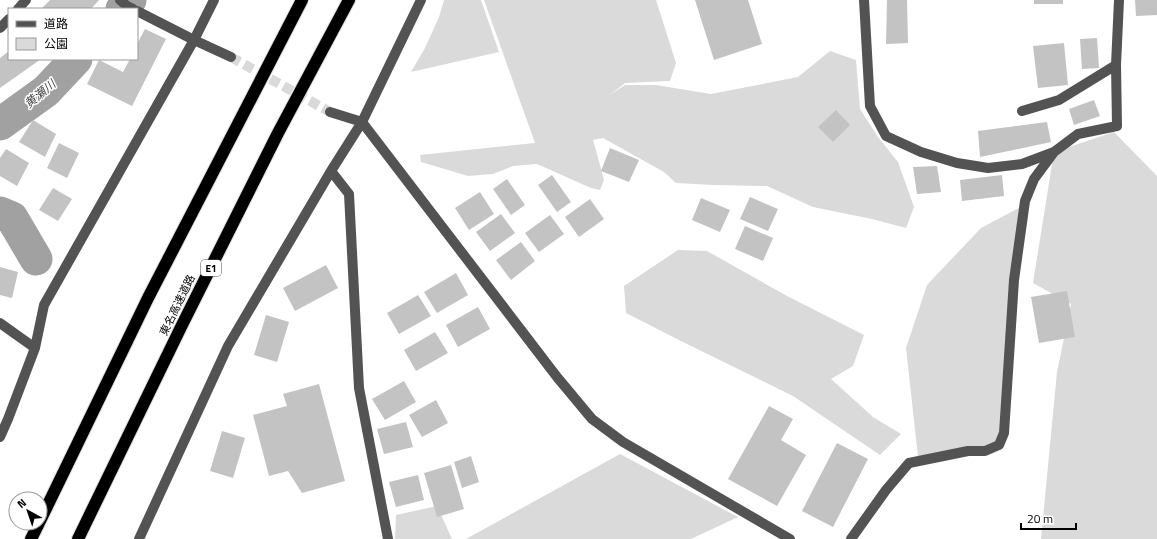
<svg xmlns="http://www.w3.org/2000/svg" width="1157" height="539" viewBox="0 0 1157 539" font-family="'Titillium Web','Noto Sans JP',sans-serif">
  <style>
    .green { fill: #dadada }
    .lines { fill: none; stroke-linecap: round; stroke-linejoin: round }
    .river { stroke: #a1a1a1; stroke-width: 33 }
    .building { fill: #c3c3c3 }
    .minor-tunnel { stroke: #d9d9d9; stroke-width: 10; stroke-dasharray: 10 5; stroke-linecap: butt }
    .highway-casing { stroke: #dbdbdb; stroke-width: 14 }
    .minor { stroke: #535353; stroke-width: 10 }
    .highway { stroke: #000; stroke-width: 12 }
    .labels { text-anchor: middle; stroke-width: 3; stroke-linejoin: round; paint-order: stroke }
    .shield { fill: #fff; stroke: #4c4c4c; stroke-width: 1 }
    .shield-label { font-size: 10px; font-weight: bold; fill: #000 }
    .street-label { font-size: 11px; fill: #000; stroke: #fff }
    .water-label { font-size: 12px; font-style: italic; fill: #424242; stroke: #fff }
  </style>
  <rect width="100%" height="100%" fill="#fff"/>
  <!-- green -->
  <path class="green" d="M444 0H481L499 52 411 72 425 48 439 17Z
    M484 0H656L676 63 670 81 625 83 610 95 625 85H656L711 94 798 77 830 51 856 60 860 109 878 137 898 162 914 207 906 228 872 219 813 207 767 186 713 185 676 183 664 172 603 138 593 140 597 154 604 180 600 190 591 188 537 164 513 166 493 174 468 176 421 162 420 155 535 143Z
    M1114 132 1157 176V539H1041L1057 372 1071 304 1033 283 1054 152Z
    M1019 208 999 445 918 457 906 348 927 285 981 228Z
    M678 250 707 251 787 296 864 335 853 366 831 379 873 417 901 434 880 455 793 396 681 341 626 313 624 286Z
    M620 454 738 517 691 539H466Z
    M437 506 452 539H395L396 515Z"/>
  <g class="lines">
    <!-- river -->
    <path class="river" d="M122 9 130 0
      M0 124 46 91 76 59
      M0 213 12 218 36 259"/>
  </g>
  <!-- building -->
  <path class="building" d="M50 0H99L91 9H41Z
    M695 0H748L762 44 714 60Z
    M887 0H907L908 43 886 44Z
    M1034 0H1063V4H1034Z
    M1135 0H1157V15L1136 16Z
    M145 29 166 39 132 106 87 84 99 60 123 72 130 59H137V44Z
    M1097 38 1099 68 1082 69 1080 39Z
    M1064 43 1068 85 1038 88 1033 46Z
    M9 51V59H41L0 88V58Z
    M1094 100 1100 116 1074 125 1069 109Z
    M836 110 850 125 833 142 818 127Z
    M33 120 56 134 45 157 19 142Z
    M1047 122 1051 142 980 157 978 131Z
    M59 143 79 153 67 178 47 168Z
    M610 148 639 160 629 182 601 171Z
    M6 149 29 163 17 186 0 176V158Z
    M937 166 941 192 917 194 913 167Z
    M552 175 571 202 557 212 538 185Z
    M1002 175 1004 196 962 201 960 180Z
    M507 179 525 205 511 215 493 189Z
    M53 188 72 199 58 221 39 210Z
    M480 192 494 214 469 230 455 208Z
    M750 197 778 209 768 231 740 219Z
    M701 198 730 210 720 232 692 220Z
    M590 199 604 219 579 237 565 217Z
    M501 214 515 233 490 251 476 232Z
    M550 215 564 234 539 252 525 233Z
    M745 226 773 238 763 261 735 249Z
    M521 242 535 261 511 280 496 260Z
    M326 265 338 288 295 311 283 288Z
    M0 267 18 272 12 298 0 295Z
    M456 273 468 295 437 313 424 292Z
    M1067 291 1075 337 1039 343 1031 297Z
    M418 295 431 316 399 334 387 313Z
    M478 307 490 329 458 347 446 325Z
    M266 315 289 322 277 362 254 355Z
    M435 332 448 353 416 371 404 350Z
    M404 381 416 402 385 420 372 399Z
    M319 384 345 481 302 493 288 471 269 476 253 415 287 406 283 394Z
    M436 400 448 423 422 437 409 415Z
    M769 406 793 419 781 440 806 455 777 506 728 479Z
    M406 422 413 447 384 454 377 429Z
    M222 431 245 438 233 478 210 471Z
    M837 443 868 459 833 527 802 511Z
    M471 456 479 482 462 488 454 462Z
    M451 465 464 509 437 517 424 473Z
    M418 475 424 500 396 507 389 482Z"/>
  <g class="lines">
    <!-- minor-tunnel -->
    <path class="minor-tunnel" d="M231 57 330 112"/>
    <!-- highway casing -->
    <g class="highway-casing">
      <path id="highway" d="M40 521 148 298 302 0
        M31 539 39 523
        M78 539 182 325 278 133 349 0"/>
    </g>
    <!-- minor -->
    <path class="minor" d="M120 0 127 6 133 9
      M864 0 870 106 886 136 921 152 957 163 988 168 1022 164 1054 152 1078 134 1117 126 1116 65
      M18 9 26 0
      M137 11 194 40 231 57
      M0 28 9 19
      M1022 111 1059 100 1116 65 1119 0
      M330 112 362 122 557 377 592 419 623 442 790 539
      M331 171 349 194 359 388 388 539
      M0 323 35 348
      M0 437 8 419 35 348 44 305 194 40 214 0
      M139 539 228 346 331 171 362 122 421 0
      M851 539 886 490 909 463 968 451H985L999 445 1004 433 1014 280 1025 201 1034 179 1054 152"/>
    <!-- highway -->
    <use href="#highway" class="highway"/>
  </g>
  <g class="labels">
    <!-- shield labels -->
    <rect class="shield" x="201" y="260" width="20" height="16" rx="3"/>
    <g class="shield-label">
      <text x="211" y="272">E1</text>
    </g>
    <!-- street labels -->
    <g class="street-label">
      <text transform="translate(177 305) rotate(-64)" y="4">東名高速道路</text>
    </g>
    <!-- water labels -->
    <g class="water-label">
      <text transform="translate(40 94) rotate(-40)" y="4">黄瀬川</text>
    </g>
  </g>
  <!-- legend -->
  <rect x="8" y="8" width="130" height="52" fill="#ffffff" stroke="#999999"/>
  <rect x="16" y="21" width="20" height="6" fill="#535353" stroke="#999999"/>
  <text x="44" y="28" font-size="12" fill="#000000">道路</text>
  <rect x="16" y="38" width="20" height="12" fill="#dadada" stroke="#999999"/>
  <text x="44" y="48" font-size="12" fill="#000000">公園</text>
  <!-- north arrow -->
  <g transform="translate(28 511) rotate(320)"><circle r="19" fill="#ffffff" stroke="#999999"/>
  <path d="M0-3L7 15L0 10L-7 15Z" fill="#000000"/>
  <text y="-6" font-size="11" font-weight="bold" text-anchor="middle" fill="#000000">N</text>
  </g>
  <!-- scale -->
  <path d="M1021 523v6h55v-6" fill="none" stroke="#000000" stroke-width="2"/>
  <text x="1027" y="523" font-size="12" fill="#000000" stroke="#ffffff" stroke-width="3" paint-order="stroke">20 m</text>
</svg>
